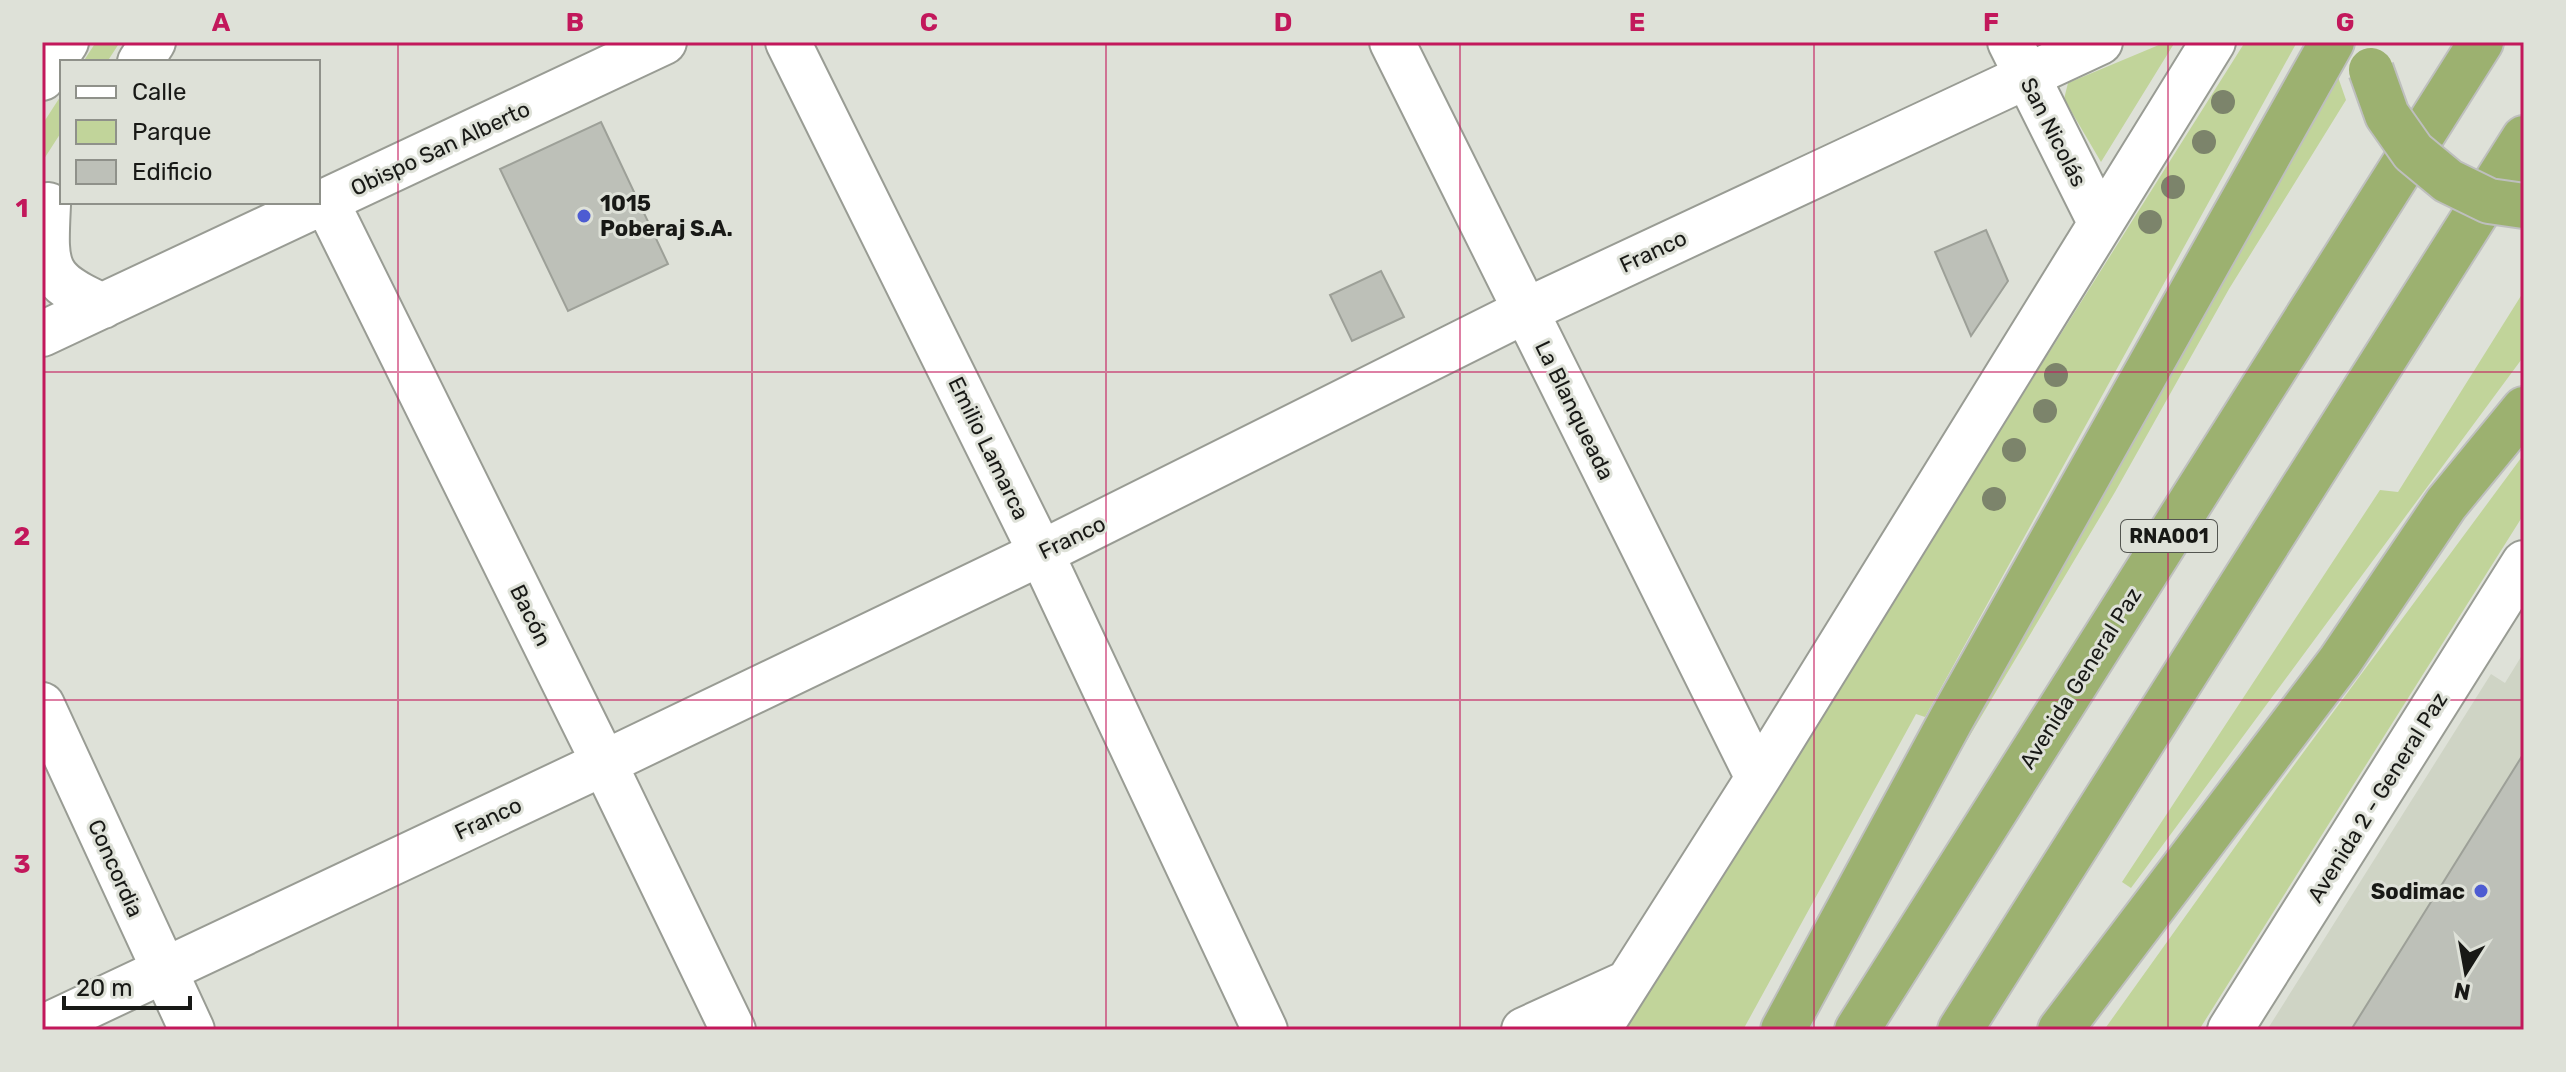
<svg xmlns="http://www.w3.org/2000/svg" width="2566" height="1072" viewBox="0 0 2566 1072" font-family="Rubik,sans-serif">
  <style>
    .built { fill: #cfd4c5 }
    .green { fill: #c1d49a }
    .building { fill: #bdc0b8; stroke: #9da098; stroke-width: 2 }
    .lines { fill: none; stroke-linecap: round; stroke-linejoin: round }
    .minor-casing { stroke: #999c94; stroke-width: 48 }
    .highway-casing { stroke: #bebfbe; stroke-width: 48 }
    .minor { stroke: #fff; stroke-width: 44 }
    .highway { stroke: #9cb170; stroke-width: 44 }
    .highway-bridge-casing { stroke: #bebfbe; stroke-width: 48; stroke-linecap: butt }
    .highway-bridge { stroke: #9cb170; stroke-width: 44 }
    .tree { fill: #7c846b }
    .grid { fill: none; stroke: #c2185b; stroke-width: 2; stroke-opacity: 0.55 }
    .poi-dot { fill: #4d5cd2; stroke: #dee1d8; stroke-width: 3 }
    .labels { text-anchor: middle; stroke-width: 6; stroke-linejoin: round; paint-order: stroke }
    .shield { fill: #dee1d8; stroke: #535550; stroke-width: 2 }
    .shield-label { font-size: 20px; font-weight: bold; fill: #181916 }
    .street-label { font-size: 22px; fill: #181916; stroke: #dee1d8 }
    .poi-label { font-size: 22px; font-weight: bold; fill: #181916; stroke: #dee1d8; text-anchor: start }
    .neatline { fill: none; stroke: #c2185b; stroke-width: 3 }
    .grid-label { font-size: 26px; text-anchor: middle; font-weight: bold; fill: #c2185b }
  </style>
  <rect width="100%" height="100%" fill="#dee1d8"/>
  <!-- built -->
  <path class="built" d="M2524 652V1030H2267L2491 674 2505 683Z"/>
  <!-- green -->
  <path class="green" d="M96 42H120L107 62H83Z
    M2166 42H2175L2101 162 2064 99 2068 83Z
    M2245 42H2297L1925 717 1916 714 1743 1030H1622Z
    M2338 77 2346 100 2229 289 2115 492 1935 794 1931 791Z
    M62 94V131L42 162V125Z
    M2524 291V356L2131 888 2122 882 2380 490 2398 492Z
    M2524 454V514L2199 1030H2104L2280 784Z"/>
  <!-- building -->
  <path class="building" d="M601 122 668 264 568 311 500 169Z
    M1986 230 2008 281 1971 336 1935 252Z
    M1381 271 1404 317 1352 341 1330 295Z
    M2524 753V1030H2351Z"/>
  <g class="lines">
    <!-- minor casing -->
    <g class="minor-casing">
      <path id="minor" d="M788 42 1041 553 1265 1030
        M1392 42 1758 778
        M2010 42 2100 222
        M140 62 153 42
        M42 78 66 42
        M326 201 604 763 733 1030
        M48 205C45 267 43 280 103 306
        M42 334 664 42
        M42 705 192 1030
        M42 1028 604 763 1041 553 1525 311 2100 42
        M1524 1030 1627 983
        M1598 1030 1758 778 2213 42
        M2230 1030 2524 563"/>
    </g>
    <!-- highway casing -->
    <g class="highway-casing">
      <path id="highway" d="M1783 1030 1952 718 2332 42
        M1857 1030 2481 42
        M1960 1030 2524 138
        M2060 1030 2340 661 2446 504 2524 409"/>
    </g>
    <!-- minor -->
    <use href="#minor" class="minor"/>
    <!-- highway -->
    <use href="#highway" class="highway"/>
    <!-- highway-bridge casing -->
    <g class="highway-bridge-casing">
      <path id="highway-bridge" d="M2371 70 2387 115 2413 152 2448 181 2489 201 2524 206"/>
    </g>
    <!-- highway-bridge -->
    <use href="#highway-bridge" class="highway-bridge"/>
  </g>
  <!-- trees -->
  <g class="tree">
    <circle cx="2223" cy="102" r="12"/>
    <circle cx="2204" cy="142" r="12"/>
    <circle cx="2173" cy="187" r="12"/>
    <circle cx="2150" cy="222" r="12"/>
    <circle cx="2056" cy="375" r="12"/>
    <circle cx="2045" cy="411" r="12"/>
    <circle cx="2014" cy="450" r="12"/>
    <circle cx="1994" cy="499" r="12"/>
  </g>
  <!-- grid -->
  <path class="grid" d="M398 42V1030M752 42V1030M1106 42V1030M1460 42V1030M1814 42V1030M2168 42V1030M42 372H2524M42 700H2524"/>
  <!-- markers -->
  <g class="poi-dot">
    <circle cx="584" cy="216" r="8"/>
    <circle cx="2481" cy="891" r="8"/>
  </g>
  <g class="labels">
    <!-- shield labels -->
    <rect class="shield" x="2121" y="520" width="96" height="32" rx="6"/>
    <g class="shield-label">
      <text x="2169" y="543">RNA001</text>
    </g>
    <!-- street labels -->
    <g class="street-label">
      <text transform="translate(2054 132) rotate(63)" y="8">San Nicolás</text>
      <text transform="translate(440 148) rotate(-25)" y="8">Obispo San Alberto</text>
      <text transform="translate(1653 251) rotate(-25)" y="8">Franco</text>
      <text transform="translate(1575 410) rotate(64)" y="8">La Blanqueada</text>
      <text transform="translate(989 448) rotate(64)" y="8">Emilio Lamarca</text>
      <text transform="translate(1072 537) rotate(-26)" y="8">Franco</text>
      <text transform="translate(531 615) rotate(64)" y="8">Bacón</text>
      <text transform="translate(2080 678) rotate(-58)" y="8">Avenida General Paz</text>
      <text transform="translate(2377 797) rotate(-58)" y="8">Avenida 2 - General Paz</text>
      <text transform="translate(488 818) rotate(-25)" y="8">Franco</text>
      <text transform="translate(116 868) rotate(66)" y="8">Concordia</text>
    </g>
    <!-- poi labels -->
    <g class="poi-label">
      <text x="600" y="211">1015<tspan x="600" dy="25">Poberaj S.A.</tspan></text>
      <text x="2465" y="899" text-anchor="end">Sodimac</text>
    </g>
  </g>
  <!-- border -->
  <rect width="2566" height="1072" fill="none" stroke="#dee1d8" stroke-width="88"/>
  <!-- legend -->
  <rect x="60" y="60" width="260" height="144" fill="#dee1d8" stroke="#8f918a" stroke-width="2"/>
  <rect x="76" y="86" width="40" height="12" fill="#ffffff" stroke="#8f918a" stroke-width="2"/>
  <text x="132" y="100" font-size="24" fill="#181916">Calle</text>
  <rect x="76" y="120" width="40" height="24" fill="#c1d49a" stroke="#8f918a" stroke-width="2"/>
  <text x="132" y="140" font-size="24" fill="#181916">Parque</text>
  <rect x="76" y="160" width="40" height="24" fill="#bdc0b8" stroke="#8f918a" stroke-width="2"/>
  <text x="132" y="180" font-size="24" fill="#181916">Edificio</text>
  <!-- north arrow -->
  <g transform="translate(2466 972) rotate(191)" stroke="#dee1d8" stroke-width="6" paint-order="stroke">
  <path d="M0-6L14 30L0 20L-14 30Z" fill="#181916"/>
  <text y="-12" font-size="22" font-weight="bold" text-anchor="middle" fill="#181916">N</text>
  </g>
  <!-- scale -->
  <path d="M64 996v12h126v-12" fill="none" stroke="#181916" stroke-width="4"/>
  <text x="76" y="996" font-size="24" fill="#181916" stroke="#dee1d8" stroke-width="6" paint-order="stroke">20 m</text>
  <rect x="44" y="44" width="2478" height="984" class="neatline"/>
  <g class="grid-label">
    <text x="221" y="31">A</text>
    <text x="575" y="31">B</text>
    <text x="929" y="31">C</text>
    <text x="1283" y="31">D</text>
    <text x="1637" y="31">E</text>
    <text x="1991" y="31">F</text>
    <text x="2345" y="31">G</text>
    <text x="22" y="217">1</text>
    <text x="22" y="545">2</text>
    <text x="22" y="873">3</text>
  </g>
</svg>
